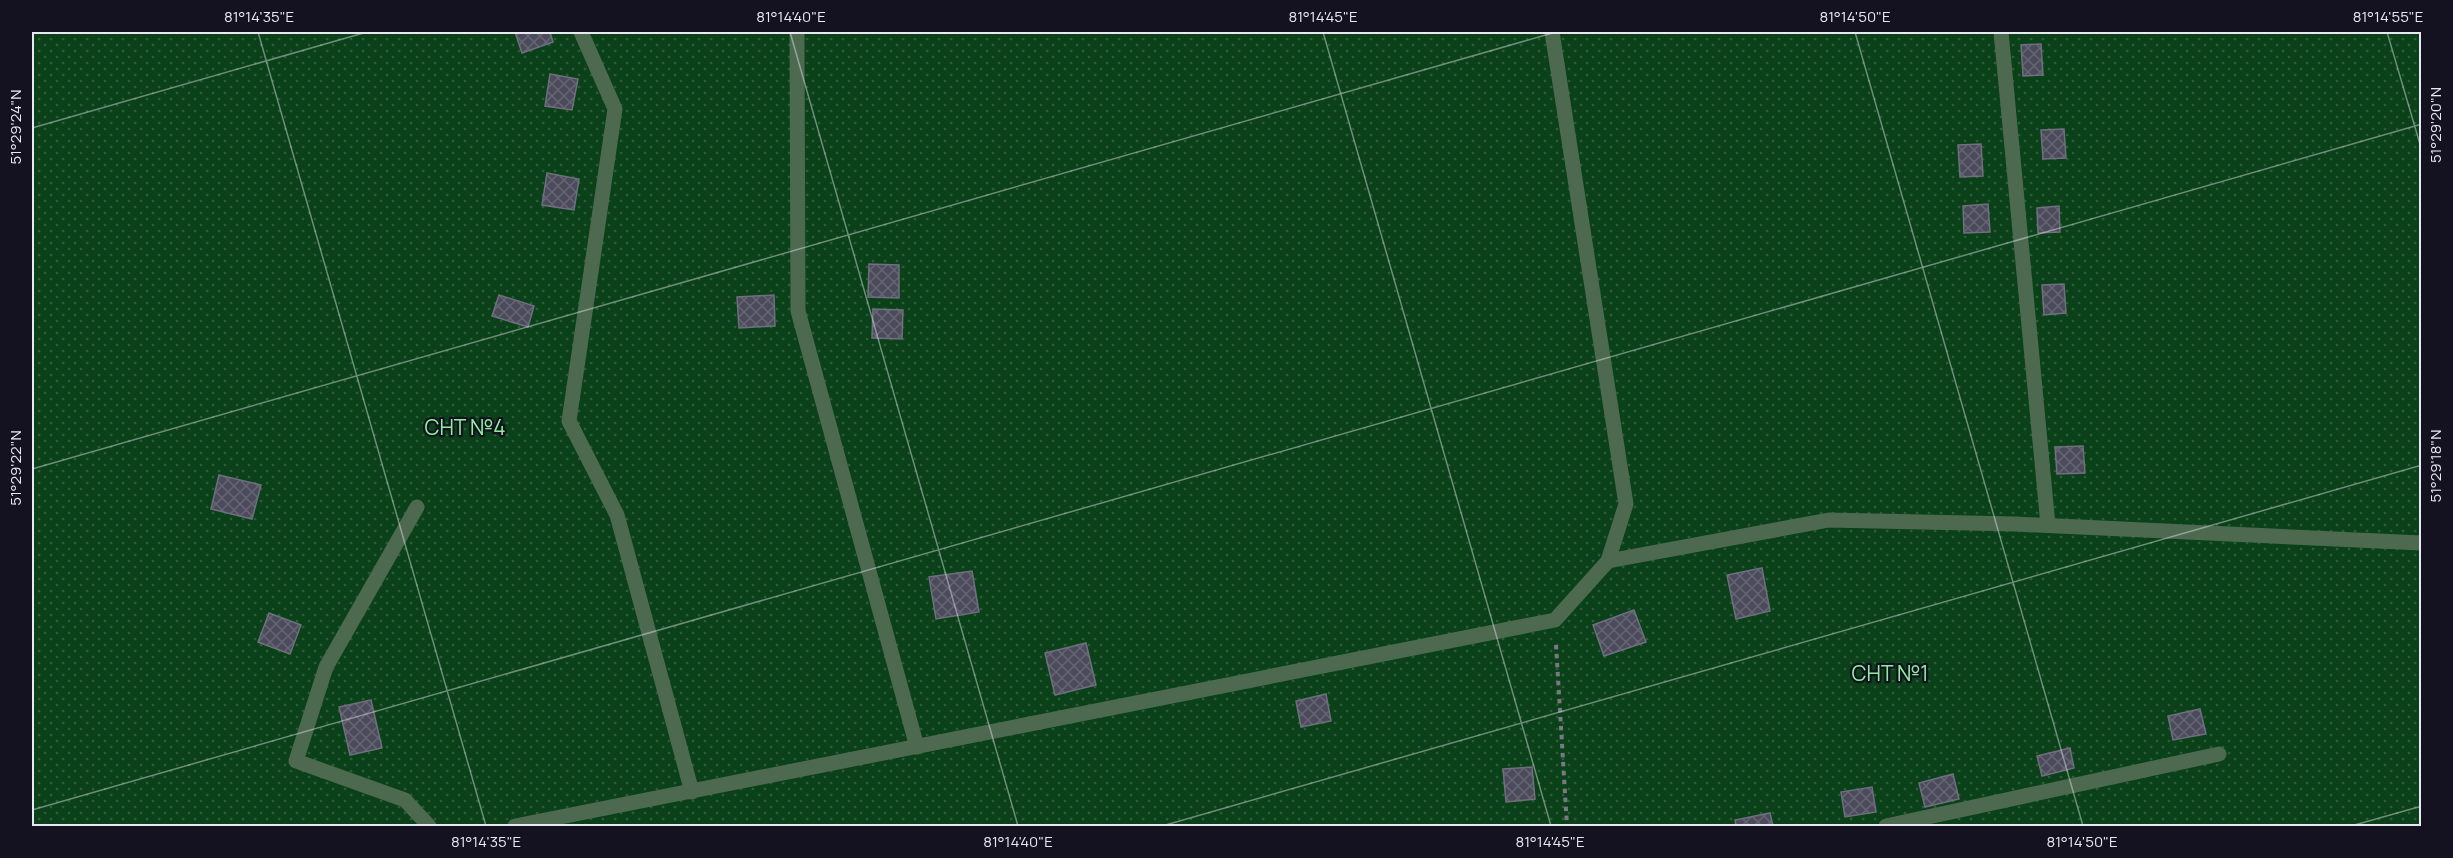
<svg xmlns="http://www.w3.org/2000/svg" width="2453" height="858" viewBox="0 0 2453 858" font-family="Manrope,sans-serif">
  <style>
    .garden { fill: url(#garden-dots) }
    .building { fill: url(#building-cross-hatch); stroke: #706f80; stroke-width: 1.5 }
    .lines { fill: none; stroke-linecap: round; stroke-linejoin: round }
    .path { stroke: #797984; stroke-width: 4; stroke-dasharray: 4.5 4.5; stroke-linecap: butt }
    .minor { stroke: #4d6a50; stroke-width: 15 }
    .ticks { fill: none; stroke: #e8e8f1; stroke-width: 1.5; stroke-opacity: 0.45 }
    .labels { text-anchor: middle; stroke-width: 4.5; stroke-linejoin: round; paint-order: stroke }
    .park-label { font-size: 21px; fill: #8bef9b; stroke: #141220 }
    .neatline { fill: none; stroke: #e8e8f1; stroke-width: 2 }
    .ticks-label { font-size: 15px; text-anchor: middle; fill: #e8e8f1 }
  </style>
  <defs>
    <pattern id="garden-dots" width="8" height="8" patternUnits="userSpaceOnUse" patternTransform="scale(1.5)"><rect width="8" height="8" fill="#0a4119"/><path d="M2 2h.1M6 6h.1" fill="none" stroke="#2e5c3b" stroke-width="1.8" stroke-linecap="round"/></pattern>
    <pattern id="building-cross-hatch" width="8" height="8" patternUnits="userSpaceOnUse" patternTransform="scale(1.5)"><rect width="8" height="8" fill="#4b4b5b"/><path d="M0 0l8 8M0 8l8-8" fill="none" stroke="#656573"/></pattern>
  </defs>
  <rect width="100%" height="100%" fill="#1d1c29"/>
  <!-- garden -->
  <path class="garden" d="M32 32H2421V826H32Z"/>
  <!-- building -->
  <path class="building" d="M515 32H550L553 42 522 53Z
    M2041 44 2043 75 2023 76 2021 45Z
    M550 74 578 79 572 110 545 106Z
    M2064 129 2066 158 2043 159 2041 130Z
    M1981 144 1983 176 1960 177 1958 145Z
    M547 173 579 179 574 210 542 205Z
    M1988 204 1990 232 1964 233 1963 206Z
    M2059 206 2060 232 2038 233 2037 208Z
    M869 264 899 265V298L868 297Z
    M2064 284 2066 313 2044 315 2042 285Z
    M499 295 534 306 528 327 492 316Z
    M774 295 775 326 739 328 737 297Z
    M873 309 903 310 902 339 872 338Z
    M2083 446 2085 473 2057 474 2055 447Z
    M219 475 261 485 252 519 211 509Z
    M1762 568 1770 611 1736 619 1727 575Z
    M972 571 979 612 936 619 929 577Z
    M1634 610 1646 642 1604 656 1593 625Z
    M269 613 301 625 290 654 258 642Z
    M1086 643 1096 685 1055 695 1045 653Z
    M1326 694 1331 721 1301 727 1296 701Z
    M371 700 382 748 350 755 339 707Z
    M2200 709 2206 734 2173 740 2168 716Z
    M2070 748 2074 768 2042 776 2037 756Z
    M1532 767 1535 799 1506 802 1503 769Z
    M1953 774 1959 799 1925 807 1919 783Z
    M1872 787 1876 812 1845 817 1841 792Z
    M1770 813 1773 826H1736L1735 820Z"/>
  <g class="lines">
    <!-- path -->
    <path class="path" d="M1556 645 1567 826"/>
    <!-- minor -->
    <path class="minor" d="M581 32 615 109 569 421 617 515 692 792
      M797 32 798 311 917 747
      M1552 32 1626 504 1608 561
      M2001 32 2048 525
      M417 507 326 667 296 761 405 800 429 826
      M515 826 1555 620 1608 561 1829 520 2015 524 2422 543
      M1886 826 2219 754"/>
  </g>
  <!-- ticks -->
  <path class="ticks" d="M258 32 486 826M790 32 1018 826M1323 32 1551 826M1855 32 2083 826M2387 32 2422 151M32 128 367 32M32 469 1556 32M32 810 2422 124M1162 826 2422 465M2351 826 2422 806"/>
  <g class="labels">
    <!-- park labels -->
    <g class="park-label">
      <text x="465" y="435">СНТ №4</text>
      <text x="1890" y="681">СНТ №1</text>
    </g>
  </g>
  <!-- border -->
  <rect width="2453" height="858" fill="none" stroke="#141220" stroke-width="66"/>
  <rect x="33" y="33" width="2387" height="792" class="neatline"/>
  <g class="ticks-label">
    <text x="259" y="22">81°14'35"E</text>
    <text x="791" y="22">81°14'40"E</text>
    <text x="1323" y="22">81°14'45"E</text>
    <text x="1855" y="22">81°14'50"E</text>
    <text x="2388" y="22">81°14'55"E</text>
    <text transform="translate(2436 125) rotate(-90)" y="5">51°29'20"N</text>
    <text transform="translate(16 127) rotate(-90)" y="5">51°29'24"N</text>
    <text transform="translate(2436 466) rotate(-90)" y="5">51°29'18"N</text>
    <text transform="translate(16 468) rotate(-90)" y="5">51°29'22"N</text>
    <text x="486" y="847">81°14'35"E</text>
    <text x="1018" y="847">81°14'40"E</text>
    <text x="1550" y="847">81°14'45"E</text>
    <text x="2082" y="847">81°14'50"E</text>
  </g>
</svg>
